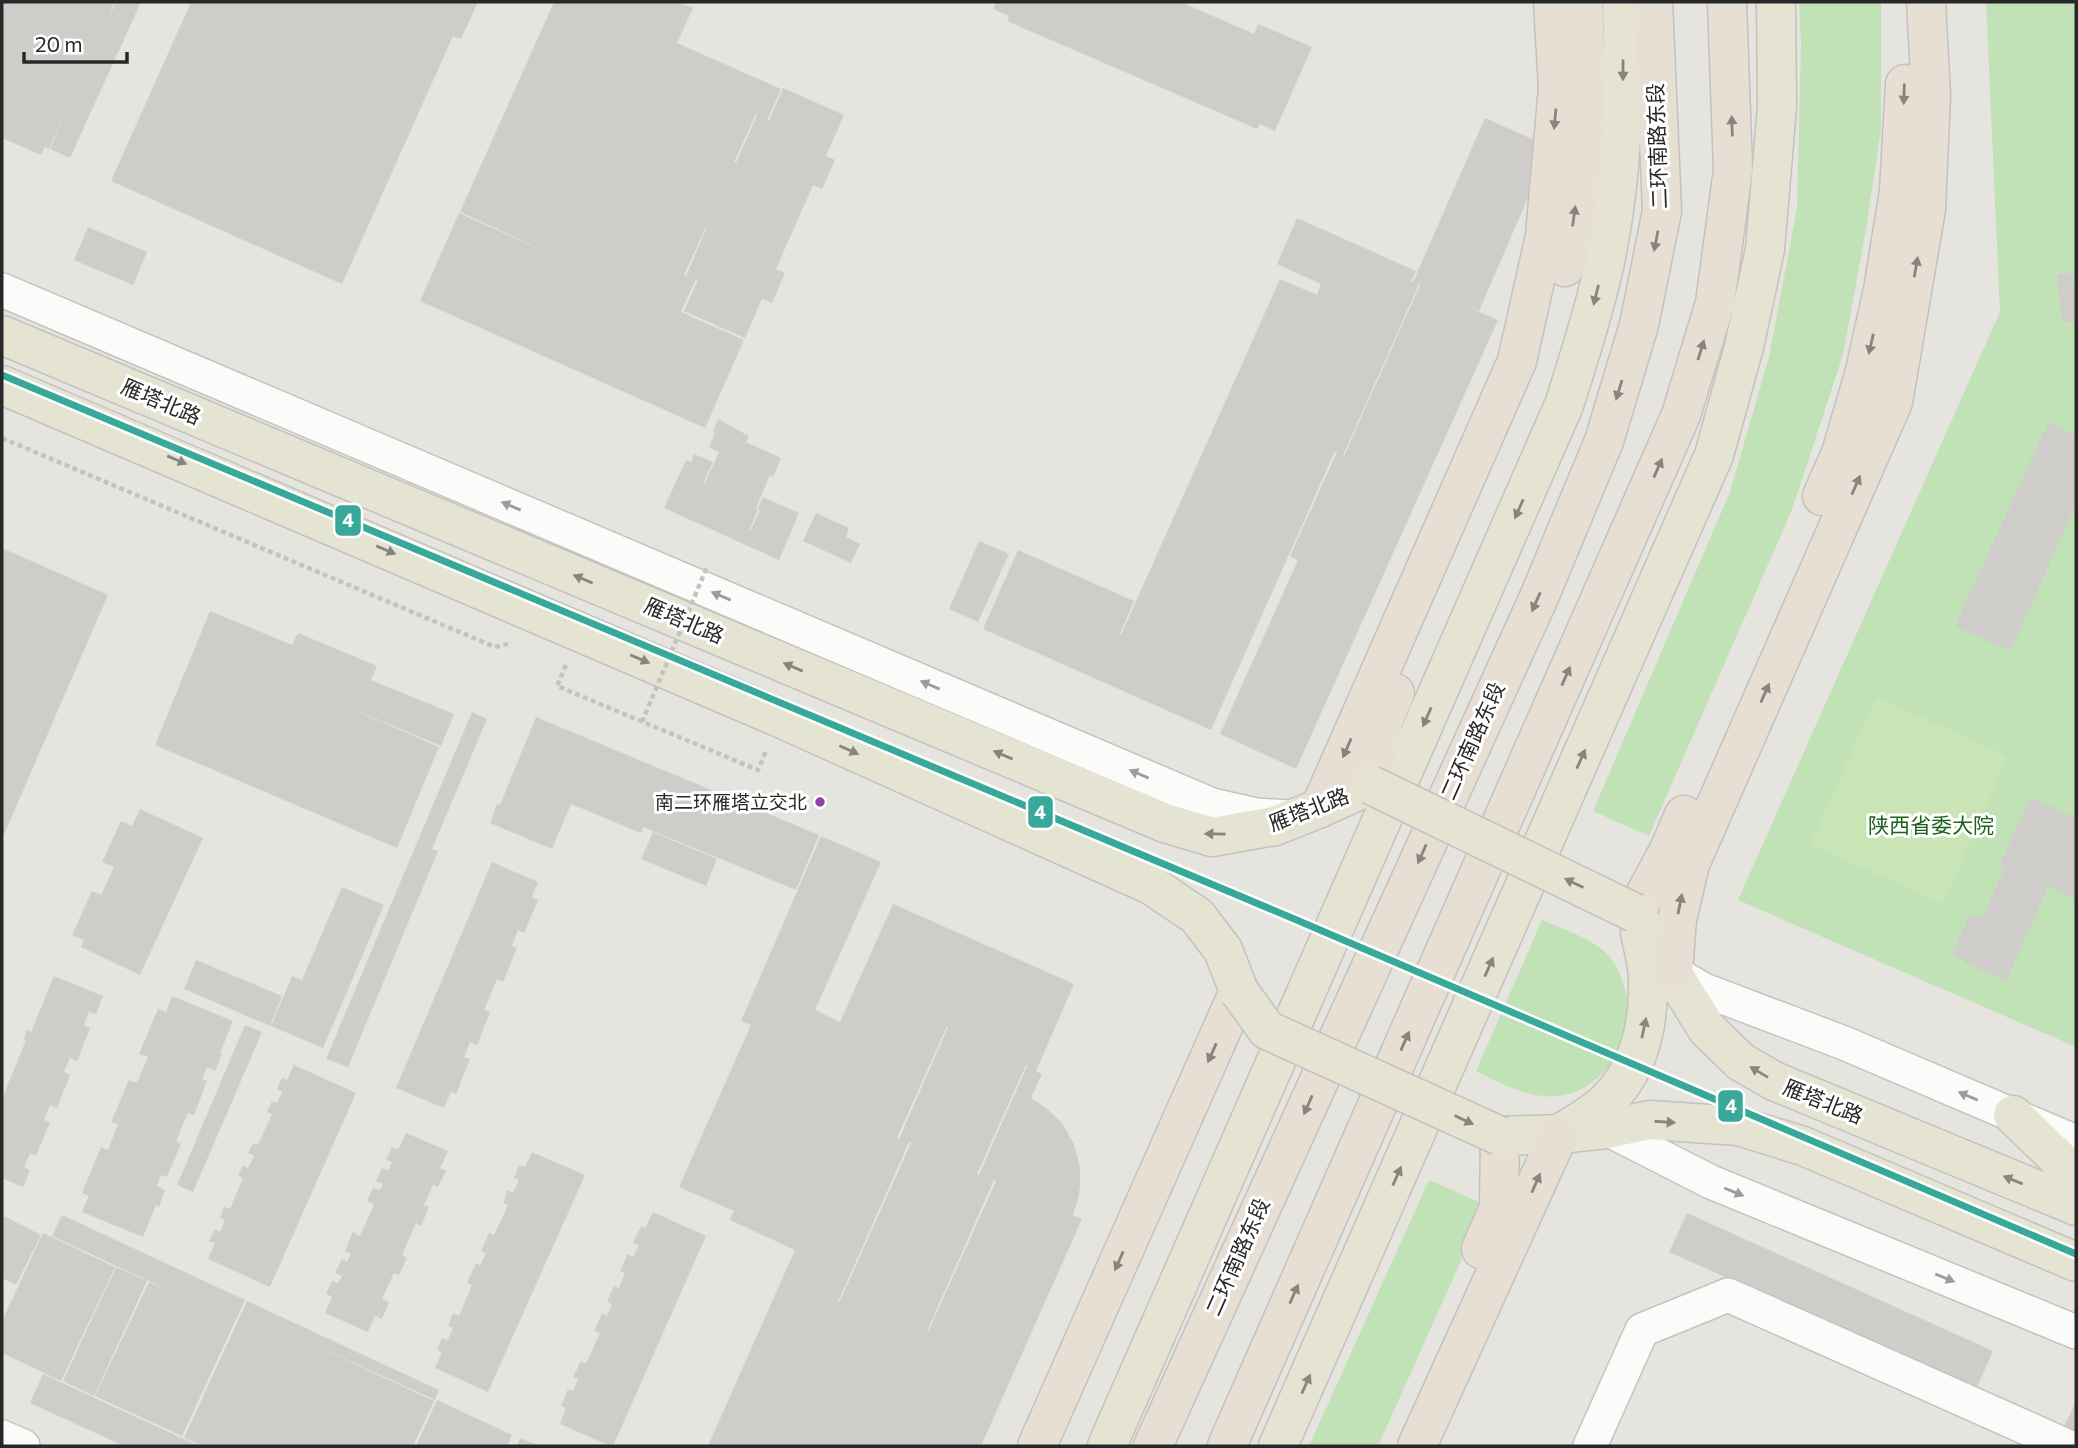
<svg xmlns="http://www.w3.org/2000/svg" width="2078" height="1448" viewBox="0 0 2078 1448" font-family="Commissioner,'Noto Sans SC',sans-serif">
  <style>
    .green { fill: #c1e1b7 }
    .pitch { fill: #cae5b5 }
    .building { fill: #cfcdc9; fill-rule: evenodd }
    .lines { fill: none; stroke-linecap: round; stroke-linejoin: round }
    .minor-casing { stroke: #c4c3c3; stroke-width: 36 }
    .major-casing { stroke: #c3c2c0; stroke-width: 41 }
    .highway-casing { stroke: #c3c2c0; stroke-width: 41 }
    .path { stroke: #c4c3c3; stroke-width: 4.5; stroke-dasharray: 5 3.5; stroke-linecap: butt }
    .minor { stroke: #fbfbfa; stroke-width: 33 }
    .major { stroke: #e5e4d3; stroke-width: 38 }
    .highway { stroke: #e7dfd3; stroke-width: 38 }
    .major-bridge-casing { stroke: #c3c2c0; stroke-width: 41; stroke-linecap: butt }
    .path-bridge { stroke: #c4c3c3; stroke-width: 4.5; stroke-dasharray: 5 3.5; stroke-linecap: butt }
    .major-bridge { stroke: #e5e4d3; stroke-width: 38 }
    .metro-1-casing { stroke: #fff; stroke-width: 12 }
    .metro-1 { stroke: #38a998; stroke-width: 7 }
    .oneway { fill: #86867e }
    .oneway2 { fill: #88847e }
    .oneway3 { fill: #9c9c9c }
    .bus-dot { fill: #8e44ad; stroke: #fff; stroke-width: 2.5 }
    .labels { text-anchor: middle; stroke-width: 6; stroke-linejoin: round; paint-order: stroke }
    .bus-label { font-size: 19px; fill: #282828; stroke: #fff; text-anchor: end }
    .street-label { font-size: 21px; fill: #282828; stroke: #fff }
    .park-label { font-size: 21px; fill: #1d611c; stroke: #fff }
    .line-badge { stroke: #fff; stroke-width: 2.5 }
    .badge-label { font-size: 19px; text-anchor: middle; font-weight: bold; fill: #fff }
  </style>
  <rect width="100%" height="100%" fill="#e6e4de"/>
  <!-- green -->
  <path class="green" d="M1799 2H1881V130L1866 229 1843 355 1791 512 1649 836 1593 811 1730 492 1769 357 1797 208 1801 42Z
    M1986 2H2076V1047L1738 900 2000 312Z
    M1542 920C1564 930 1592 938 1608 955 1624 972 1632 1009 1627 1031 1622 1056 1596 1086 1572 1093 1537 1104 1506 1086 1476 1071Z
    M1429 1180 1486 1205 1378 1446H1309Z"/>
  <!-- pitch -->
  <path class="pitch" d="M1876 697 2008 756 1943 904 1811 844Z"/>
  <!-- building -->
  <path class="building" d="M2 2H114L110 15 116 2H141L70 158 50 149 74 93 49 149 45 147 41 155 2 138Z
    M191 2H478L461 39 453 36 342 284 111 181Z
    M554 2H677L693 8 677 43 781 89 767 120 769 121 783 88 844 115 826 156 835 160 822 189 813 185 776 269 785 273 772 303 762 299 745 338 684 311 698 280 696 279 681 312 744 340 705 428 420 301 459 213 566 261 460 212ZM756 114 757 115 736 163 734 162ZM706 227H707L686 276 684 275Z
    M996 2H1181L1254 34 1258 24 1312 47 1275 131 1260 124 1257 129 1007 21 1009 16 993 9Z
    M1485 118 1550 147 1479 311 1452 300 1498 320 1296 769 1220 734 1298 560 1290 556 1337 452 1335 451 1211 730 983 629 1018 550 1134 601 1120 634 1121 635 1280 279 1317 295 1321 284 1277 264 1297 218 1416 271 1411 281 1413 282ZM1419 284 1420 285 1344 456 1343 455Z
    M88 227 147 252 133 285 74 260Z
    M2073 273 2076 321 2062 323 2057 274Z
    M718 419 749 436 746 442 781 458 773 477 770 475 756 508 758 509 750 529 751 530 760 510 758 508 763 497 799 513 779 560 664 508 686 460 691 462 694 454 713 462 703 484 704 485 719 452 709 447 715 433 713 431Z
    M2048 423 2076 435V505L2010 651 1955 626Z
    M816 513 849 528 846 537 860 544 851 563 803 541Z
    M979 541 1009 554 978 622 949 609Z
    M2 548 108 595 2 839Z
    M210 611 292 645 298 633 377 666 371 680 454 714 441 746 339 703 439 747 397 848 155 745Z
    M472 712 487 719 432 849 438 851 348 1067 326 1059Z
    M536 717 819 835 796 890 643 827 641 833 571 804 552 849 490 823 497 804 500 805Z
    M2030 797 2076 818V899L2048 886 2006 981 1962 961 1963 959 1952 954 1970 914 1982 919 2005 867 2000 865Z
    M140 809 203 838 140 975 81 947 84 940 72 935 92 891 101 895 114 867 102 862 121 821 132 826Z
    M653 832 717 859 706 886 641 859Z
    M821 836 881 862 815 1010 840 1022 893 904 1074 984 1036 1071 1042 1074 1031 1098 1046 1108 1062 1123 1074 1144 1080 1168V1187L1078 1200 1073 1215 1082 1219 981 1446H708L795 1250 730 1220 734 1211 679 1187 751 1025 741 1021ZM947 1026 948 1027 899 1139 897 1138ZM1026 1065 1027 1066 979 1175 977 1174ZM909 1142 911 1143 839 1303 838 1302ZM994 1180 996 1181 928 1332 927 1331Z
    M492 862 538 882 532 897 538 900 524 933 518 930 512 945 517 948 503 982 497 979 484 1010 490 1012 477 1045 470 1042 464 1057 470 1059 456 1094 451 1092 444 1108 396 1088Z
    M342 887 384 905 323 1048 271 1026 292 976 302 980Z
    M196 960 282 996 270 1026 184 989Z
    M54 976 103 996 96 1014 89 1012 84 1025 90 1028 77 1061 70 1058 64 1072 70 1075 57 1108 50 1105 44 1120 50 1122 36 1156 30 1153 24 1167 30 1170 23 1187 2 1178V1099L26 1040 24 1039 27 1030 31 1032Z
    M172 996 233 1021 220 1053 222 1054 215 1071 207 1067 202 1079 207 1081 194 1115 188 1113 176 1141 181 1144 167 1177 161 1175 157 1186 165 1190 159 1207 156 1205 143 1237 82 1212 89 1196 82 1193 101 1147 108 1150 118 1124 111 1122 129 1080 137 1083 148 1057 139 1054 158 1009 166 1012Z
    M245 1025 262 1032 193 1192 177 1185Z
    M294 1065 356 1093 270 1287 208 1259 215 1243 209 1241 215 1229 220 1232 225 1220 220 1218 224 1207 230 1209 243 1178 238 1176 243 1165 248 1168 254 1156 248 1153 253 1143 258 1145 272 1114 267 1112 272 1101 277 1103 282 1092 277 1089 282 1078 287 1080Z
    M406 1133 448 1151 440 1168 446 1171 438 1187 433 1185 424 1205 429 1207 421 1226 416 1223 402 1255 407 1258 399 1275 394 1273 382 1299 389 1302 382 1319 375 1316 368 1332 325 1313 332 1297 326 1294 332 1281 338 1283 342 1276 335 1273 342 1259 347 1262 351 1254 345 1251 353 1232 360 1236 374 1204 367 1201 373 1188 380 1190 383 1184 376 1181 382 1168 388 1170 392 1162 386 1160 392 1147 398 1150Z
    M532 1152 585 1175 488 1392 435 1368 442 1352 437 1350 442 1338 448 1340 453 1328 448 1326 453 1313 459 1316 472 1285 467 1283 476 1263 480 1265 486 1254 481 1251 489 1233 494 1235 508 1205 503 1203 508 1190 513 1193 519 1180 514 1178 519 1165 525 1167Z
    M653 1212 706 1236 613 1446H610L560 1424 566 1408 561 1406 568 1389 573 1391 578 1379 573 1377 581 1361 586 1364 600 1333 594 1331 602 1313 607 1316 612 1304 607 1302 614 1286 619 1288 625 1273 620 1271 628 1254 633 1257 639 1245 633 1243 641 1226 645 1228Z
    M1687 1213 1993 1351 1976 1389 1669 1252Z
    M2 1215 41 1235 16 1285 2 1278Z
    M62 1215 245 1300 182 1436 95 1396 149 1282 181 1296 52 1236Z
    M43 1233 115 1267 61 1381 2 1353V1321Z
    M116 1267 147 1281 94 1396 63 1381Z
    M247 1301 439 1390 435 1400 280 1329 434 1401 413 1446H202L184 1438Z
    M43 1374 199 1446H124L30 1403Z
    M437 1400 512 1435 507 1446H416Z
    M2076 1402V1435L2063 1428Z
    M520 1438 539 1446H517Z"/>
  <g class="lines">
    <!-- minor casing -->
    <g class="minor-casing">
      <path id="minor" d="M2 290 1212 805 1257 815 1289 817
        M1673 972 1704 990 1844 1043 2076 1142
        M1607 1129 1711 1182 2076 1332
        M2 1437 23 1446
        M1590 1446 1642 1330 1728 1295 2067 1446"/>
    </g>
    <!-- major casing -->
    <g class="major-casing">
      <path id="major" d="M2 335 1165 823 1212 837 1275 826 1320 808 1371 785
        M2 385 780 718 1151 885 1197 916 1223 950 1239 991
        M1635 913 1707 1029 1741 1062 1774 1081 2076 1206
        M2013 1115 2076 1176
        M1564 1131C1579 1122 1596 1113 1608 1100 1640 1068 1649 1024 1648 980 1648 965 1643 948 1640 932
        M1500 1136 1559 1134 1607 1129 1650 1120 1738 1126 1803 1146 2076 1262
        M1107 1446 1564 405C1579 358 1594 311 1605 262 1623 177 1625 89 1622 2
        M1278 1446 1714 455 1744 347 1765 249 1777 107 1776 2"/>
    </g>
    <!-- highway casing -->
    <g class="highway-casing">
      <path id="highway" d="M1565 267C1586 181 1588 89 1583 2
        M1822 496 1841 453 1864 375 1883 290 1899 191 1905 84
        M1371 785 1383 721 1395 693
        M1320 808 1517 361 1545 236 1558 88 1553 2
        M1635 913 1669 850 1684 815
        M1673 972 1677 920 1690 864 1893 402 1926 209 1931 95 1926 2
        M1481 1249 1499 1208 1500 1136
        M1037 1446 1239 991
        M1153 1446 1540 595 1604 441 1639 325 1662 211 1653 2
        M1227 1446 1681 415 1715 303 1733 170 1727 2
        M1417 1446 1559 1134"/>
    </g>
    <!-- path -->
    <path class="path" d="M2 438 495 647 512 643
      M566 665 557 686 758 770 766 751"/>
    <!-- minor -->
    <use href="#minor" class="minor"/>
    <!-- major -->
    <use href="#major" class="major"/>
    <!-- highway -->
    <use href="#highway" class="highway"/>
    <!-- major-bridge casing -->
    <g class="major-bridge-casing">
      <path id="major-bridge" d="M1371 785 1635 913
        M1239 991 1267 1030 1500 1136"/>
    </g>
    <!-- path-bridge -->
    <path class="path-bridge" d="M642 722 707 567"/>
    <!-- major-bridge -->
    <use href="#major-bridge" class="major-bridge"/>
    <!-- metro-1 casing -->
    <g class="metro-1-casing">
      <path id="metro-1" d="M2 375 1299 921 2076 1254"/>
    </g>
    <!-- metro-1 -->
    <use href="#metro-1" class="metro-1"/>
  </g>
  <!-- one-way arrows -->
  <defs><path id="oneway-solid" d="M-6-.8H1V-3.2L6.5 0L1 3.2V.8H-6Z" transform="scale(1.75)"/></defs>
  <g class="oneway">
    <use href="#oneway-solid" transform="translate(1623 70) rotate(90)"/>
    <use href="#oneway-solid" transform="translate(1596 295) rotate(104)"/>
    <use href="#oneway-solid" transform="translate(177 460) rotate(23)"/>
    <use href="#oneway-solid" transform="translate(1519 509) rotate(114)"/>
    <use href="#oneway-solid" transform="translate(386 550) rotate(23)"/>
    <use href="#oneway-solid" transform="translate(583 579) rotate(-157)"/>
    <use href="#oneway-solid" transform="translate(640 659) rotate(23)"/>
    <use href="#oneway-solid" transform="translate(793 667) rotate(-157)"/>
    <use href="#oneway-solid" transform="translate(1427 717) rotate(114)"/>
    <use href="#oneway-solid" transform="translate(849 750) rotate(24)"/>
    <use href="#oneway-solid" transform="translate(1003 755) rotate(-157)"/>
    <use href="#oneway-solid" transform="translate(1581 759) rotate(-66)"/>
    <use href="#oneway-solid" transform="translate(1215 834) rotate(-179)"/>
    <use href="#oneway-solid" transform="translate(1574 883) rotate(-154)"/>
    <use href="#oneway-solid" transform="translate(1489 967) rotate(-66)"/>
    <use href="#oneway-solid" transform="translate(1644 1028) rotate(-78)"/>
    <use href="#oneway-solid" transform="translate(1759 1072) rotate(-149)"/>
    <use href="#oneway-solid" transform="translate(1464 1120) rotate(25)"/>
    <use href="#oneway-solid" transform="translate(1665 1122) rotate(4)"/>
    <use href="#oneway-solid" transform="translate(1397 1176) rotate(-66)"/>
    <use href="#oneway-solid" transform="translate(2013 1180) rotate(-158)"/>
    <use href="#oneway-solid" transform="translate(1306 1384) rotate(-66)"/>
  </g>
  <g class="oneway2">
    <use href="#oneway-solid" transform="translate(1904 94) rotate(92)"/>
    <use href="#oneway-solid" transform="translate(1555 119) rotate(95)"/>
    <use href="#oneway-solid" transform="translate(1732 126) rotate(-92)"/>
    <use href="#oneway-solid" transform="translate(1574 216) rotate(-82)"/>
    <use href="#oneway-solid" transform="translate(1656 241) rotate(101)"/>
    <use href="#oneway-solid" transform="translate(1916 267) rotate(-80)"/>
    <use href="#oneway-solid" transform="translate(1871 344) rotate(103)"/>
    <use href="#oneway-solid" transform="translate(1701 350) rotate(-73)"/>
    <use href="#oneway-solid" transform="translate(1619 390) rotate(107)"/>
    <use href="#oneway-solid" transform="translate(1658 468) rotate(-66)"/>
    <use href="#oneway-solid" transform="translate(1856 485) rotate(-66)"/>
    <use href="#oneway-solid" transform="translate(1536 602) rotate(114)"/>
    <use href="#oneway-solid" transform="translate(1566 676) rotate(-66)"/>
    <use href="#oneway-solid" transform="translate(1765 693) rotate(-66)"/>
    <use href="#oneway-solid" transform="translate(1347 748) rotate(114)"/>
    <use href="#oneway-solid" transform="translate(1422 854) rotate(114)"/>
    <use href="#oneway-solid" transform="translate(1680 904) rotate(-79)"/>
    <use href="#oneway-solid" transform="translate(1405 1041) rotate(-66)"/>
    <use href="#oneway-solid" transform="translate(1212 1053) rotate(114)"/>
    <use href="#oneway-solid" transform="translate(1308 1105) rotate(114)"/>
    <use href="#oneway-solid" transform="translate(1536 1183) rotate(-66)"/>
    <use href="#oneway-solid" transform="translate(1119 1261) rotate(114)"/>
    <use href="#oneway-solid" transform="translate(1294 1294) rotate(-66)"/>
  </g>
  <g class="oneway3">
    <use href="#oneway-solid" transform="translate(511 506) rotate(-157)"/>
    <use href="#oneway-solid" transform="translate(721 596) rotate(-157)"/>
    <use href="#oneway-solid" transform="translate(930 685) rotate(-157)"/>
    <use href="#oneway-solid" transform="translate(1139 774) rotate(-157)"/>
    <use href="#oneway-solid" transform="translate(1968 1096) rotate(-157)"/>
    <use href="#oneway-solid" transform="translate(1734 1192) rotate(22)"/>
    <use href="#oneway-solid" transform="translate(1945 1278) rotate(22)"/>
  </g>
  <!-- markers -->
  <circle class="bus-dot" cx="820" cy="802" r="6"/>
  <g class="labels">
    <!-- bus labels -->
    <g class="bus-label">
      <text x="807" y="809">南二环雁塔立交北</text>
    </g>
    <!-- street labels -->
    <g class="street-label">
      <text transform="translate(1658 146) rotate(-92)" y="7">二环南路东段</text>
      <text transform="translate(161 402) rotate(23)" y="7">雁塔北路</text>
      <text transform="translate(684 621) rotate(23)" y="7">雁塔北路</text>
      <text transform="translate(1473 741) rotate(-66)" y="7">二环南路东段</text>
      <text transform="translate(1309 810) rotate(-21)" y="7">雁塔北路</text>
      <text transform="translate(1823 1102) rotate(22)" y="7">雁塔北路</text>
      <text transform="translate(1238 1257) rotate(-66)" y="7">二环南路东段</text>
    </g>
    <!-- park labels -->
    <g class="park-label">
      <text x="1931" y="833">陕西省委大院</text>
    </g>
  </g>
  <g class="line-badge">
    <rect x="334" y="504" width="28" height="33" rx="7" fill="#38a998"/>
    <rect x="1027" y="795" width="27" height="34" rx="7" fill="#38a998"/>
    <rect x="1717" y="1089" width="27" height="34" rx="7" fill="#38a998"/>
  </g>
  <g class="badge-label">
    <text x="348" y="527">4</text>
    <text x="1040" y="819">4</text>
    <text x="1731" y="1113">4</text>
  </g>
  <!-- border -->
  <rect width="2078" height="1448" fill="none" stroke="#282828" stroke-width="7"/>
  <!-- scale -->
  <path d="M24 52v10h103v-10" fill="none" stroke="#282828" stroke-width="3.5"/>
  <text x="35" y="52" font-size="21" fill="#282828" stroke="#ffffff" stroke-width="5" paint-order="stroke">20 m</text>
</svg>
